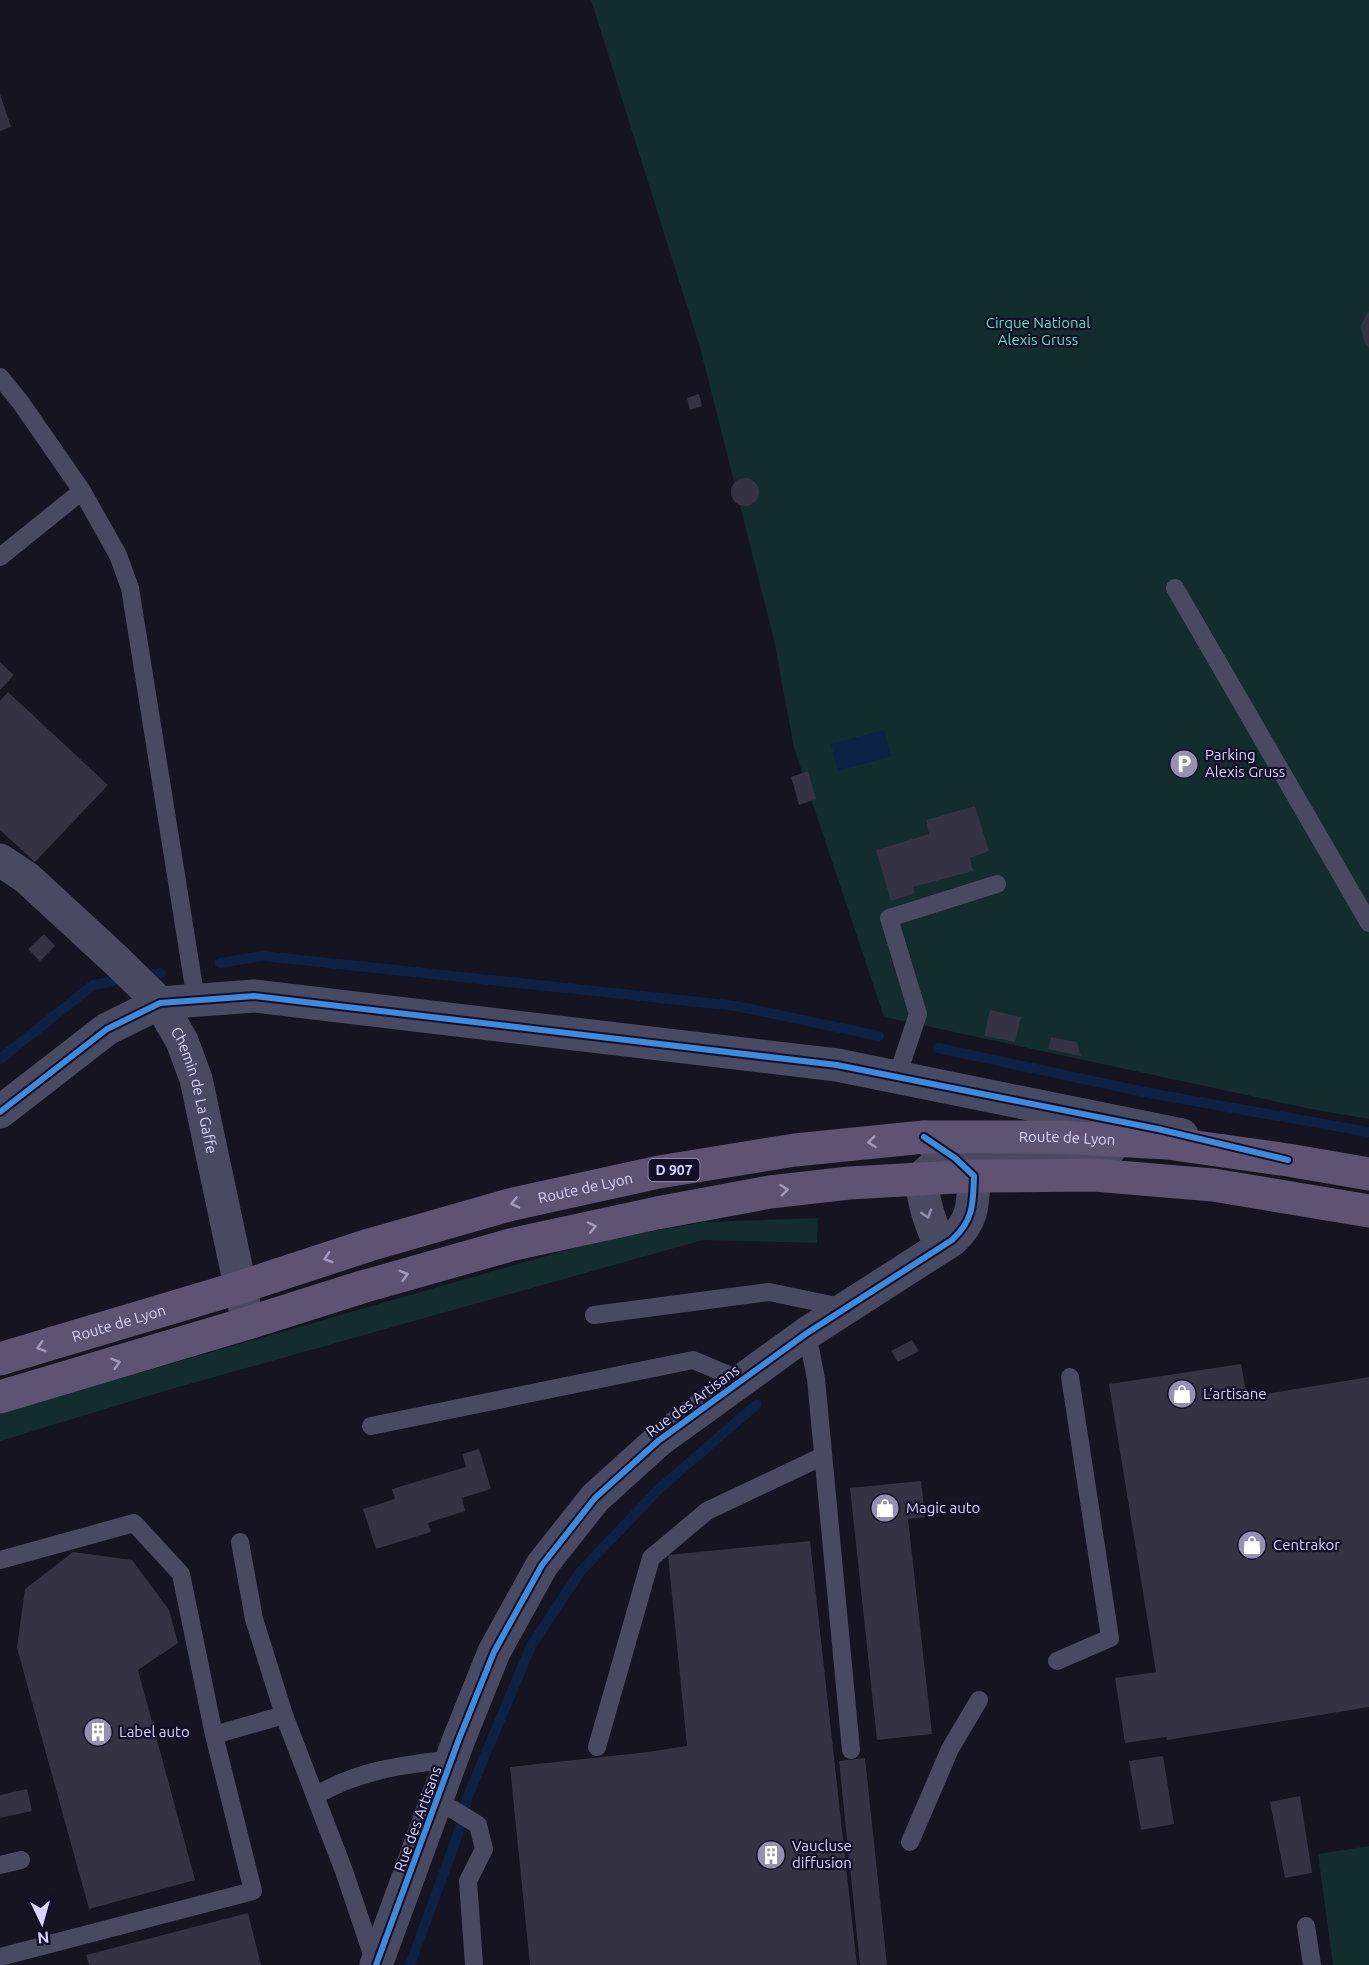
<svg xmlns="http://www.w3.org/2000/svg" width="1369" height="1965" viewBox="0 0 1369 1965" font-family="Ubuntu,sans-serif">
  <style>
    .green { fill: #132c2d }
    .water { fill: #0d2144 }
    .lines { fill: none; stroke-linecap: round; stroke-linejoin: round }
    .stream { stroke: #0d2144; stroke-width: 10 }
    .building { fill: #343243 }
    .lane { stroke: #4a4962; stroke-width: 18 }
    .street { stroke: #4a4962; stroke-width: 33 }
    .primary { stroke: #5e5373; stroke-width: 33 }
    .cycleway-casing { stroke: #130f26; stroke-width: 10 }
    .cycleway { stroke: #408adc; stroke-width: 6 }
    .oneway { stroke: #a29ac0 }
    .oneway2 { stroke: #928eb0 }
    .labels { text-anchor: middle; stroke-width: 4.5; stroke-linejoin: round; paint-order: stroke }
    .shield { fill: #130f26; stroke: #9e99be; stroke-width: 1.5 }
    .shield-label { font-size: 14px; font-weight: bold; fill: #d9d4ff }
    .park-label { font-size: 15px; fill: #5fe0c0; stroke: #130f26 }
    .poi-label { font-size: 15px; fill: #d9d4ff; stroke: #130f26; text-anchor: start }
    .street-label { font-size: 15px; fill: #d9d4ff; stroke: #130f26 }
  </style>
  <rect width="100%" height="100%" fill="#161421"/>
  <!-- green -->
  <path class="green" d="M591 0H1369V1119L1311 1109 884 1017 794 748 774 640 701 351Z
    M818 1218 817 1243 703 1240 168 1390 0 1441V1413L598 1241 704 1222Z
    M1369 1846V1965H1333L1318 1854Z"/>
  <!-- water -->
  <path class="water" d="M884 730 891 756 838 771 831 744Z"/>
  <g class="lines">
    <!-- stream -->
    <path class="stream" d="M220 963 263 956 736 1006 879 1036
      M155 974 161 973
      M938 1048 1149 1093 1369 1132
      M0 1059 93 985 113 981
      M410 1965 457 1837 468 1796 531 1646 580 1572 659 1489 757 1404"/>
  </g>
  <!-- building -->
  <path class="building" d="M0 94 11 127 0 131Z
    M1369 311V348L1365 344 1360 326Z
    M699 394 702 406 690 410 687 398Z
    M731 492a14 14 0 1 1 28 0a14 14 0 1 1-28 0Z
    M0 662 14 675 0 690Z
    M8 692 108 785 35 862 0 830V701Z
    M808 771 816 799 799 805 791 777Z
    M975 806 989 851 970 858 973 871 913 887 915 893 891 901 876 850 929 834 926 820Z
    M44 934 55 946 40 961 28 949Z
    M990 1010 1021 1017 1015 1042 984 1036Z
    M1051 1037 1077 1042 1081 1056 1048 1049Z
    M912 1340 919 1351 898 1362 891 1351Z
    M1241 1364 1247 1397 1369 1377V1707L1167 1740 1166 1737 1125 1743 1115 1678 1156 1672 1109 1384Z
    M479 1449 491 1489 462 1498 465 1511 428 1523 431 1532 376 1549 363 1509 395 1499 392 1489 466 1467 462 1454Z
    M921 1481 925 1517 908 1519 932 1734 877 1740 850 1488Z
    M810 1541 857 1965H530L510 1767 648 1752 687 1746 668 1555Z
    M73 1552 132 1560 169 1610 178 1643 138 1670 195 1880 89 1909 17 1648 25 1589Z
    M1163 1756 1174 1824 1141 1830 1129 1761Z
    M865 1758 887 1965H860L839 1761Z
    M27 1789 32 1811 0 1818V1795Z
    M1300 1796 1312 1873 1285 1878 1270 1802Z
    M248 1913 261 1965H89L86 1955Z"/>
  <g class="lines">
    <!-- lane -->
    <path class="lane" d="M0 377 21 403 82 491 0 557
      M82 491 118 555 130 588 196 1000
      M1175 588 1369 923
      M897 1077 918 1014 889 918 997 884
      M594 1315 769 1292 846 1308
      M807 1333 816 1379 851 1750
      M371 1426 693 1360 741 1380
      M240 1542 254 1619 284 1715 344 1871 375 1963
      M0 1560 134 1523 181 1574 214 1735
      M1057 1661 1110 1638 1070 1377
      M597 1747 651 1558 707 1511 823 1456
      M315 1796C358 1770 403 1765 452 1759
      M436 1803 454 1810 478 1825 484 1849 468 1881 474 1965
      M910 1842 950 1749 979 1700
      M0 1865 21 1860
      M1306 1926 1312 1965
      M0 1957 253 1891 214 1735 284 1715"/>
    <!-- street -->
    <g class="street">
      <path id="s1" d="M0 860 27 878 117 961 160 1003 182 1041 196 1079 248 1323"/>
      <path d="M0 1112 107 1029 160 1003 254 996 837 1065 1182 1135"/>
      <path d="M941 1247C930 1223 924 1205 921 1178 932 1167 940 1160 955 1158L1044 1156 1110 1149"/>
      <path d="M376 1965 459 1739 494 1652 542 1565 595 1498 658 1441 807 1333 952 1240C974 1220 973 1203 974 1176L955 1158 924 1137"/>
    </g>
    <!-- primary -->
    <g class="primary">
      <path id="s2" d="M0 1359 241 1287 369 1245 509 1205 659 1172 795 1150 924 1137H1057L1167 1143 1288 1160 1369 1174"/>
      <path d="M0 1397 248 1323 362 1287 510 1245 657 1213 770 1192 849 1183 974 1176 1094 1175 1213 1185 1369 1211"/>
    </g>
    <!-- cycleway casing -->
    <g class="cycleway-casing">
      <path id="cycleway" d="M0 1112 107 1029 160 1003 254 996 837 1065 1158 1129 1288 1160
        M376 1965 459 1739 494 1652 542 1565 595 1498 658 1441 807 1333 952 1240C974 1220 973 1203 974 1176L955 1158 924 1137"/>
    </g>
    <!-- cycleway -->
    <use href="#cycleway" class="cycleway"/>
  </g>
  <!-- one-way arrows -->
  <defs><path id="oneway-chevron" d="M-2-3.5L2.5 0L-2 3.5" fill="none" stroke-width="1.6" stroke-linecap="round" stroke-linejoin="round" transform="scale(1.5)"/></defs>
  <g class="oneway">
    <use href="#oneway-chevron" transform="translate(872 1142) rotate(174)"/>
    <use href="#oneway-chevron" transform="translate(784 1190) rotate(-6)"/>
    <use href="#oneway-chevron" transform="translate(515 1203) rotate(167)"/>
    <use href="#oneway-chevron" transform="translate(592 1227) rotate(-12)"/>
    <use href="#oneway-chevron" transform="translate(328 1258) rotate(162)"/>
    <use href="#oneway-chevron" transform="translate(404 1275) rotate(-16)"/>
    <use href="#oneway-chevron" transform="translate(41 1347) rotate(163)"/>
    <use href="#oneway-chevron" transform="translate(116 1363) rotate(-17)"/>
  </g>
  <use class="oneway2" href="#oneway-chevron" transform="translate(927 1214) rotate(72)"/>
  <!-- icons -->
  <defs>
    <g id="parking-disc" transform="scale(1.5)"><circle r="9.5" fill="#9591b1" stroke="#130f26"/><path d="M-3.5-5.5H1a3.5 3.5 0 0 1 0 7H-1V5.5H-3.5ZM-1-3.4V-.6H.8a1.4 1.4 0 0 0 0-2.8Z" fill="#fff"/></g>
    <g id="shop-disc" transform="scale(1.5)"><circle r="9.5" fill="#9591b1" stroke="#130f26"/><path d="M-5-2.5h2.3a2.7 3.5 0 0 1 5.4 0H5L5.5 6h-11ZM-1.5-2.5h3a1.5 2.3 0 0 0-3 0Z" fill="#fff"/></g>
    <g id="building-disc" transform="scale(1.5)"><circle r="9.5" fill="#9591b1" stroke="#130f26"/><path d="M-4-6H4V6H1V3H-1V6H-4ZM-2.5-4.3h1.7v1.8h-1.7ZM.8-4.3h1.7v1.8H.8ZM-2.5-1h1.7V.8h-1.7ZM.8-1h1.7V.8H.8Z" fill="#fff"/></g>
  </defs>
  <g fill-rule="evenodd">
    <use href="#parking-disc" x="1184" y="764"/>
    <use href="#shop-disc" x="1182" y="1394"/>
    <use href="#shop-disc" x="885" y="1508"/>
    <use href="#shop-disc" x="1252" y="1545"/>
    <use href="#building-disc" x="98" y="1732"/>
    <use href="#building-disc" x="771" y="1855"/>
  </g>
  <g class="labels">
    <!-- shield labels -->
    <rect class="shield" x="648.5" y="1159" width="51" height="22" rx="4.5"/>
    <g class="shield-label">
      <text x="674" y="1175">D 907</text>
    </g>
    <!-- park labels -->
    <g class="park-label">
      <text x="1038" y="328">Cirque National<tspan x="1038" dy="17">Alexis Gruss</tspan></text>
    </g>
    <!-- poi labels -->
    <g class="poi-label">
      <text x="1205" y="760">Parking<tspan x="1205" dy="17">Alexis Gruss</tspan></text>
      <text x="1203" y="1399">L’artisane</text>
      <text x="906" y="1513">Magic auto</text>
      <text x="1273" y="1550">Centrakor</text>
      <text x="119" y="1737">Label auto</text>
      <text x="792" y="1851">Vaucluse<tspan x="792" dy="17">diffusion</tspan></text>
    </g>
    <!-- street labels -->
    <g class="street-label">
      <text dy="5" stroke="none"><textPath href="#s1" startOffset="310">Chemin de La Gaffe</textPath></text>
      <text dy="5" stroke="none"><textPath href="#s2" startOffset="1096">Route de Lyon</textPath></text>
      <text dy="5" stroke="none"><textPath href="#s2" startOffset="610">Route de Lyon</textPath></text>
      <text dy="5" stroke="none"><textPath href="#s2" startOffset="124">Route de Lyon</textPath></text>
      <text transform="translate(693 1401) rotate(-36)" y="5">Rue des Artisans</text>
      <text transform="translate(418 1819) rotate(-70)" y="5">Rue des Artisans</text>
    </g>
  </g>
  <!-- north arrow -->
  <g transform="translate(42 1923) rotate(175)" stroke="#130f26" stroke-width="4.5" paint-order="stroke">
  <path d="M0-4.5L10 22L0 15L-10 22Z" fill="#d9d4ff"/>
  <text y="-9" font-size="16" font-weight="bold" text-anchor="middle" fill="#d9d4ff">N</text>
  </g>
</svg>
